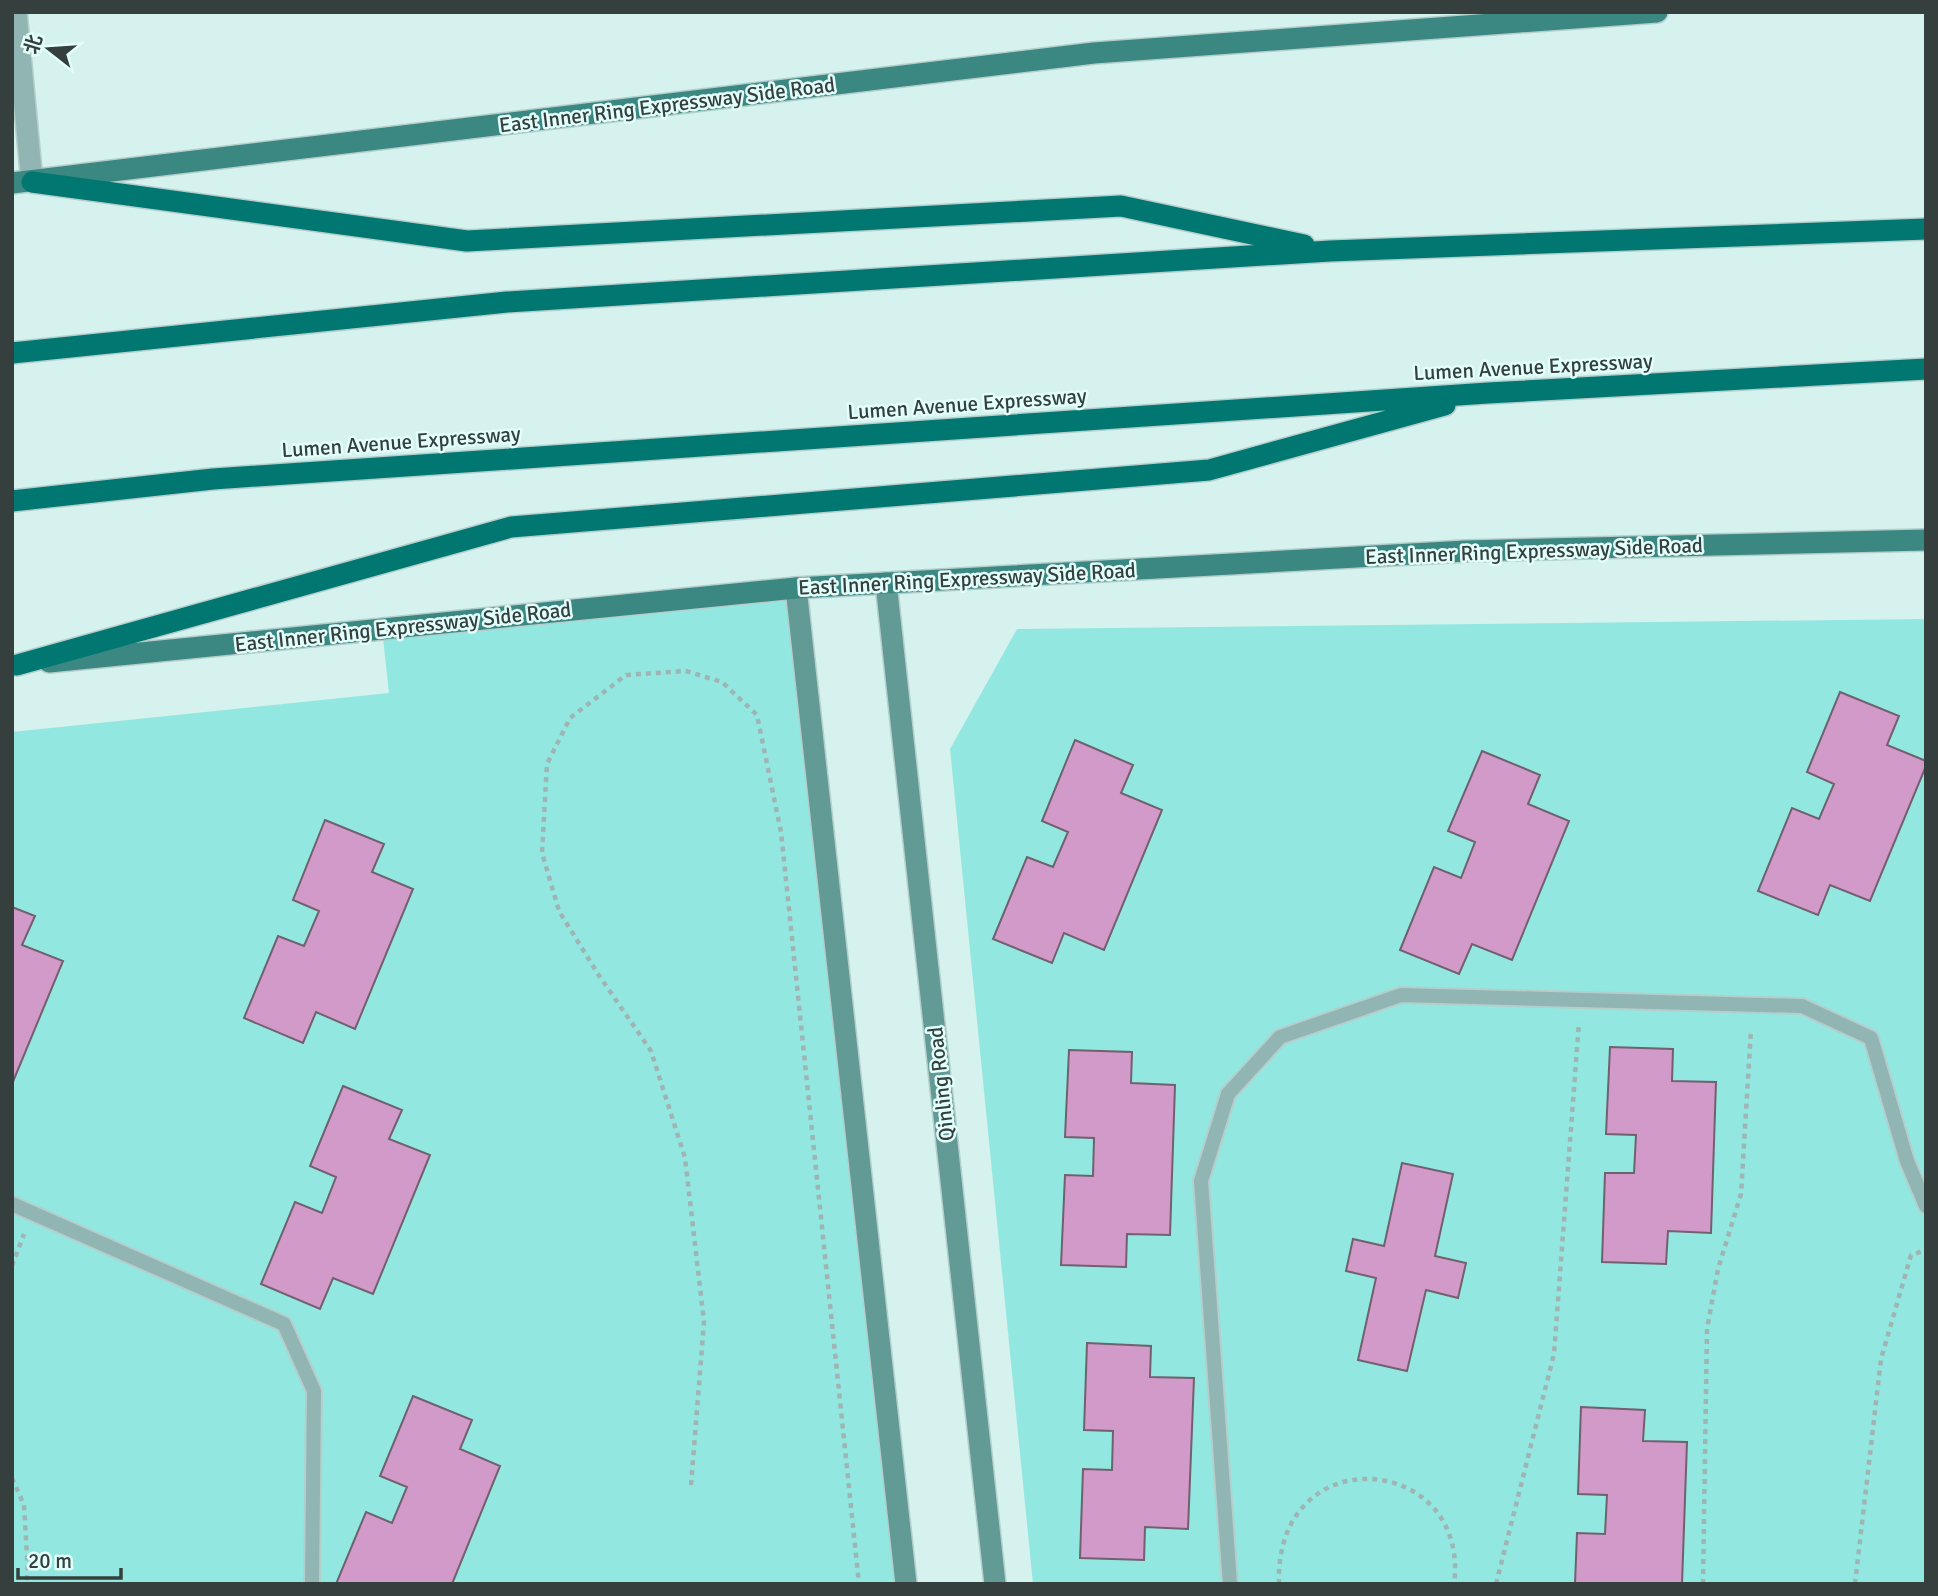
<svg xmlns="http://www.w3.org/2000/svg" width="1938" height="1596" viewBox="0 0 1938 1596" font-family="Signika,'Noto Sans SC',sans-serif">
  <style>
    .green { fill: #92e8e1 }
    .building { fill: #d19ac8; stroke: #71606e; stroke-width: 2 }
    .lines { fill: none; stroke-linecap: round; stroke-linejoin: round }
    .lane-casing { stroke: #b5cecc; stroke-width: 18 }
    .street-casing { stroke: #b5cecc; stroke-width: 24 }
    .secondary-casing { stroke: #b5cecc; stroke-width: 24 }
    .primary-casing { stroke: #b5cecc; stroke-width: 24 }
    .highway-casing { stroke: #b5cecc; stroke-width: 24 }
    .path { stroke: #9eb5b3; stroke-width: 4.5; stroke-dasharray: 5 5; stroke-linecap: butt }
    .lane { stroke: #91b5b2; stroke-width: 14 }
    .street { stroke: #91b5b2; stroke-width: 21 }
    .secondary { stroke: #629b96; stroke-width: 21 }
    .primary { stroke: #3b8782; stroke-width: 21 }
    .highway { stroke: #007771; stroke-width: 21 }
    .labels { text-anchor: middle; stroke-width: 5; stroke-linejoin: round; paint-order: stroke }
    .street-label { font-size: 21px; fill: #343f3e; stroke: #e2fffc }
  </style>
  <rect width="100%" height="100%" fill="#d5f2ef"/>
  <!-- green -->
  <path class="green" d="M796 588 906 1584H12V732L389 693 382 629Z
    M1926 619V1584H1033L950 749 1017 629Z"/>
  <!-- building -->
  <path class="building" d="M1840 692 1899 716 1887 745 1926 761V766L1870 901 1830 885 1818 915 1758 891 1792 808 1819 819 1834 784 1807 772Z
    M1075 740 1133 765 1121 793 1162 810 1104 950 1064 933 1052 963 993 939 1027 857 1053 867 1068 832 1042 821Z
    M1482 751 1540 775 1528 804 1569 821 1512 960 1472 944 1459 974 1400 950 1434 867 1461 878 1475 842 1448 831Z
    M325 820 384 844 372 872 413 889 355 1029 316 1012 303 1043 244 1018 278 936 304 946 319 911 293 900Z
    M12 907 35 916 22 945 63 961 12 1084Z
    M1610 1047 1673 1049 1672 1081 1716 1082 1711 1233 1668 1231 1666 1264 1602 1262 1605 1173H1634L1636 1135 1606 1134Z
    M1069 1050 1132 1052 1131 1083 1175 1085 1170 1235 1127 1234 1126 1267 1061 1265 1065 1175 1093 1176 1094 1138 1065 1137Z
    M343 1086 402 1110 389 1139 430 1155 373 1294 333 1278 320 1309 261 1284 295 1202 322 1213 336 1177 310 1166Z
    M1402 1163 1453 1174 1435 1256 1466 1263 1458 1298 1426 1290 1407 1371 1358 1360 1376 1278 1346 1271 1353 1239 1384 1246Z
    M1087 1343 1151 1346 1150 1377 1194 1378 1188 1529 1145 1527 1144 1560 1080 1558 1083 1469 1112 1470 1113 1431 1084 1430Z
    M413 1396 472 1420 460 1449 500 1466 452 1584H336L366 1512 392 1523 407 1487 380 1476Z
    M1581 1407 1645 1410 1643 1441 1687 1442 1682 1584H1575L1577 1533 1605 1534 1607 1495 1578 1494Z"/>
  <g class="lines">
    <!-- lane casing -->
    <g class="lane-casing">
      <path id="lane" d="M12 1204 284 1324 314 1391 312 1584
        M1230 1584 1201 1181 1228 1094 1280 1037 1401 995 1802 1006 1871 1038 1907 1161 1926 1206"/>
    </g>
    <!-- street casing -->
    <g class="street-casing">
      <path id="street" d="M16 12 32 182"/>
    </g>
    <!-- secondary casing -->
    <g class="secondary-casing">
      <path id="secondary" d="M886 583 995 1584
        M796 588 906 1584"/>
    </g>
    <!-- primary casing -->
    <g class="primary-casing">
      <path id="primary" d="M12 183 1094 53 1657 12
        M49 662 796 588 1466 551 1926 540"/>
    </g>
    <!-- highway casing -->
    <g class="highway-casing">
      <path id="highway" d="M32 182 467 241 1121 206 1304 245
        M12 353 507 302 1330 251 1926 229
        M12 501 213 479 1488 393 1926 369
        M17 665 511 527 1209 470 1445 405"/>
    </g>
    <!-- path -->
    <path class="path" d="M12 1266 24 1234
      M12 1478 24 1505 28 1573 25 1584
      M691 1485 704 1322 685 1158 651 1051 598 974 559 911 542 853 547 764 570 718 626 675 686 671 722 682 757 715 781 832 859 1584
      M1279 1584C1274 1436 1471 1452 1454 1584
      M1496 1584 1554 1354 1579 1022
      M1703 1584 1707 1329 1718 1269 1741 1194 1751 1029
      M1855 1584 1881 1359 1911 1255 1926 1250"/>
    <!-- lane -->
    <use href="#lane" class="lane"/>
    <!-- street -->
    <use href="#street" class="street"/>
    <!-- secondary -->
    <use href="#secondary" class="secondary"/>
    <!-- primary -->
    <use href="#primary" class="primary"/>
    <!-- highway -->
    <use href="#highway" class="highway"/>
  </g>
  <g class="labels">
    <!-- street labels -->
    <g class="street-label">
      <text transform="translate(667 105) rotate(-7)" y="7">East Inner Ring Expressway Side Road</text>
      <text transform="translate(1533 367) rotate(-3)" y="7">Lumen Avenue Expressway</text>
      <text transform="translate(967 404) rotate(-4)" y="7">Lumen Avenue Expressway</text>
      <text transform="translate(401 442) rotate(-4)" y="7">Lumen Avenue Expressway</text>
      <text transform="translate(1534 551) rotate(-2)" y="7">East Inner Ring Expressway Side Road</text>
      <text transform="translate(967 579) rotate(-3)" y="7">East Inner Ring Expressway Side Road</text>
      <text transform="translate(403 627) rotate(-6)" y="7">East Inner Ring Expressway Side Road</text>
      <text transform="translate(941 1084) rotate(-96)" y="7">Qinling Road</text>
    </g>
  </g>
  <!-- border -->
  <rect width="1938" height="1596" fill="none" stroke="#343f3e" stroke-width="28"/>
  <!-- north arrow -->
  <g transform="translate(49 49) rotate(287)" stroke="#e2fffc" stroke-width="5" paint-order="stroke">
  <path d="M0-5L12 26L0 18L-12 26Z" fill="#343f3e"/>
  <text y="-10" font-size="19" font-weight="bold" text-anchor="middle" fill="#343f3e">北</text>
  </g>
  <!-- scale -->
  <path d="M18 1568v10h103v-10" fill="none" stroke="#343f3e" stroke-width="3.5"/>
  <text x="28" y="1568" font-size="21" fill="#343f3e" stroke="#e2fffc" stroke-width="5" paint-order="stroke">20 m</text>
</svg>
